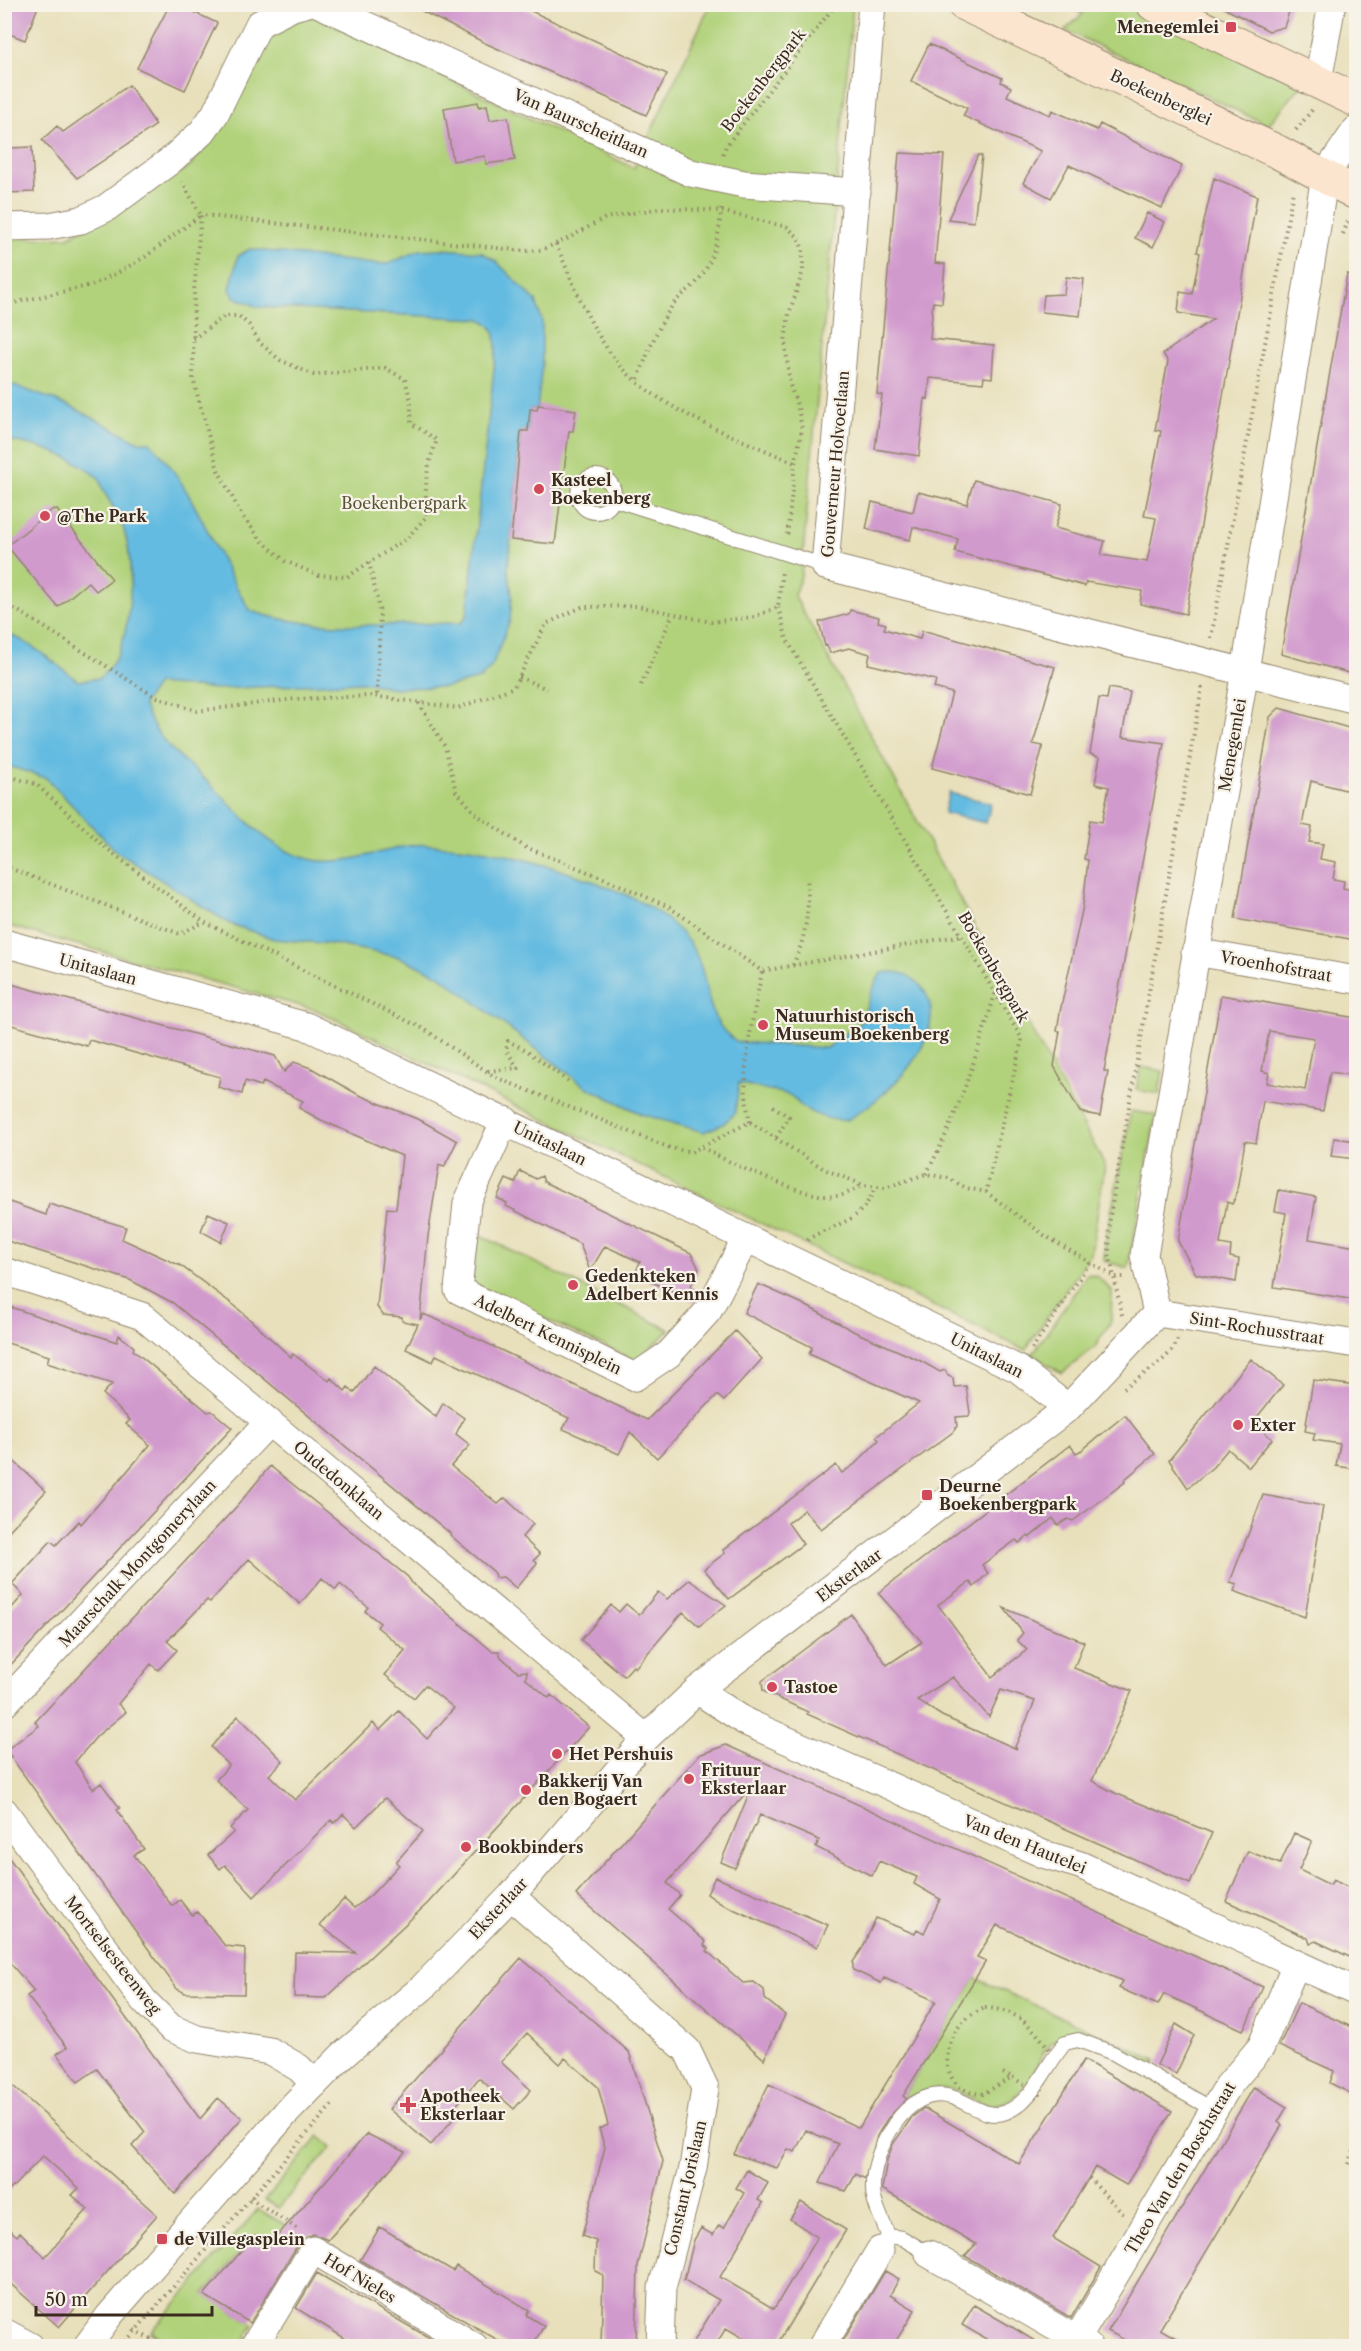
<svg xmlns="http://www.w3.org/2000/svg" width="1361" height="2351" viewBox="0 0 1361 2351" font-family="'Libre Caslon Text',serif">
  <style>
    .green { fill: #b1d27a; stroke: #767e4c; stroke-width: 1.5 }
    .water { fill: #64bbe1; stroke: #507280; stroke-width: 1.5 }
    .building { fill: #d19acd; fill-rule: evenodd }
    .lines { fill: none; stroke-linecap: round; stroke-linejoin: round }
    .lane-casing { stroke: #92856c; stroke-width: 16 }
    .street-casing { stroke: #92856c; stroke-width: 29 }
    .secondary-casing { stroke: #92856c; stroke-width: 35 }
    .path { stroke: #92856c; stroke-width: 4; stroke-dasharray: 1.5 4.5; stroke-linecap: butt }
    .lane { stroke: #fff; stroke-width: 14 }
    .street { stroke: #fff; stroke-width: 27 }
    .secondary { stroke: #fbe5cf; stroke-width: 33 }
    .poi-dot { fill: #d1495b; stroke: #f7f3e8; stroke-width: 2 }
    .labels { text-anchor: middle; stroke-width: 4.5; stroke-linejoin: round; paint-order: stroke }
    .poi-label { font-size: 16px; font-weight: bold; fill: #3b2a1e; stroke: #f7f3e8; text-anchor: start }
    .street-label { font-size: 16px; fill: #3b2a1e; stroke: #f7f3e8 }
    .park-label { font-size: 16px; fill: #585435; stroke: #f7f3e8 }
  </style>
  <rect width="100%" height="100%" fill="#f7f3e8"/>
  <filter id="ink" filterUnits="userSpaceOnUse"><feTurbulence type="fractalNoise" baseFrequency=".0167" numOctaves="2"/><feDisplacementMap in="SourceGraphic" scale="12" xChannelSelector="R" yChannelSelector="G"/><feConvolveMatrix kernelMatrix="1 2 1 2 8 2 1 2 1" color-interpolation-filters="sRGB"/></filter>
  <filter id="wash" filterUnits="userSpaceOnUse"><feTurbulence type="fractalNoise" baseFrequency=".008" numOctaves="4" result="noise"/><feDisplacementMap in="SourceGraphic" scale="24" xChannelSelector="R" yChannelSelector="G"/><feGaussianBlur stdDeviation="1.35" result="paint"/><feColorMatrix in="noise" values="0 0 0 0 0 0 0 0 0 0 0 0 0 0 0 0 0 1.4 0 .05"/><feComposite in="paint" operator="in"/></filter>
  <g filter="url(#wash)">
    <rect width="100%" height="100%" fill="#e8e0bb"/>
    <!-- green -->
    <path class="green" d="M710 5H853L801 576 794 595 1105 1165 1091 1254 1025 1350 316 1010 5 925 4 239 68 237 118 210 190 166 229 118 268 32 297 15 316 16 634 168Z
      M1064 5H1137L1305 81 1268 125 1065 30 1083 14Z
      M1141 1067 1163 1071 1159 1094 1136 1090Z
      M1131 1111 1156 1115 1128 1268 1104 1261 1105 1243Z
      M478 1234 670 1330 636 1361 472 1285Z
      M1087 1274 1097 1276 1112 1291 1111 1321 1095 1347 1062 1373 1032 1355Z
      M975 1978 1156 2060 1152 2068C1135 2054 1117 2046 1096 2038 1031 2016 1048 2084 1005 2102 984 2112 968 2092 949 2089 930 2086 917 2095 900 2101Z
      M319 2136 332 2147 278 2208 265 2200Z
      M258 2209 306 2237 294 2258 255 2236 204 2294 254 2325 241 2346H174L151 2332Z"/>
    <!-- water -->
    <path class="water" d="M250 249 374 264H388L420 250 442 249 481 252 496 261 536 301 542 321V364L537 410 530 409 528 431H521L508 569 512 595 510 620 492 666 480 679 447 687 395 688 362 682 217 689 157 684 143 704C160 748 181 755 212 786 241 814 270 852 313 860 347 866 382 849 415 845 425 843 437 846 447 846 504 850 560 868 613 889 643 901 679 922 695 952 712 984 702 1021 738 1042L827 1048 862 1021 871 992 881 973C896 970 909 973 919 984 957 1024 897 1089 862 1110 857 1113 851 1119 846 1120 833 1122 812 1114 802 1107 797 1103 795 1097 789 1095 772 1090 756 1088 739 1083L735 1113 723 1124 704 1132 641 1114 585 1086 439 975 399 957 333 944 274 939 230 924 117 852 46 778 5 765 4 634C23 635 62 669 78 681L100 678C106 672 113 664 117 656 132 622 135 563 123 527 118 510 104 498 99 478 74 456 36 444 5 440V382L70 406 139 442H150C196 489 214 556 251 611 316 633 393 623 461 623L467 615 496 350C496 335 495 325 480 319L258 307 234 297 230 289 238 256Z
      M949 793 991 803 986 823 944 813Z"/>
    <g id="blocks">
      <!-- building -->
      <path class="building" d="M4 4H39L25 40 4 32Z
        M170 4H177L217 23 185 90 137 68Z
        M408 4H516L667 74 646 115 485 43Z
        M1216 4H1289L1290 9 1284 27 1269 31Z
        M929 44 1002 78 1001 82 1011 87 1007 96 1050 115 1052 110 1097 130 1100 124 1182 166 1162 208 1069 165 1051 198 1023 183 1041 151 963 116 967 108 911 81Z
        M129 85 156 125 77 178 42 140 57 126 63 132Z
        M478 102 479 107 487 105 490 120 508 117 515 160 486 164 485 156 453 161 444 108Z
        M32 147 34 192 4 193V151L9 148Z
        M899 153 944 155 935 263 945 264 942 303 933 302 930 339 994 345 992 378 984 377 983 383 930 378 928 399 925 398 919 456 875 449 882 395 877 394Z
        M978 155 982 156 974 222 948 219Z
        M1214 178 1257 196 1186 614 1140 604 1142 591 1086 582 1085 586 955 552 958 539 913 527 910 540 866 529 872 502 913 512 918 492 967 504 974 480 1062 504 1055 528 1105 541 1101 555 1147 562 1156 518 1144 516 1161 431 1155 430 1168 361 1163 354 1213 319 1178 313 1180 292 1192 294 1200 253 1197 252Z
        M1147 213 1165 222 1153 247 1135 238Z
        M1347 274 1356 275V675L1281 654Z
        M1066 277 1084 279 1080 316 1042 312 1044 295 1064 294Z
        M538 405 576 410 573 431H569L555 544 511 540 521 431H528L530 409 537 410Z
        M53 509 57 510 112 579 96 591 88 582 58 607 7 546Z
        M850 610 879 617 878 622 886 624 884 629 920 639 922 631 929 632 1055 667 1033 744 1043 746 1030 794 932 768 952 693 934 688 936 680 868 664 870 654 849 648 830 653 827 645 825 646 819 622 849 614Z
        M1109 688 1130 692 1122 737 1164 743 1104 1071 1108 1072 1100 1116 1080 1112 1054 1066 1060 1031H1057L1060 1012 1083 906 1088 860 1084 859 1090 820 1102 822 1109 787 1095 784 1100 757 1090 754 1099 698 1107 699Z
        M1279 708 1356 730V788L1350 786 1349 791 1311 781 1302 825 1312 827 1309 842 1323 844 1320 859 1336 862 1333 879 1344 881 1343 888 1356 891V940L1235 919 1270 717Z
        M4 982 275 1056 284 1072 294 1062 311 1068 359 1095 422 1121 457 1141 444 1167 439 1165 428 1236 420 1320 423 1314 438 1320 647 1420 735 1331 762 1359 724 1401 717 1395 657 1458 630 1432 619 1454 563 1429 569 1418 436 1355 433 1362 406 1349 418 1324 402 1321V1317L383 1315 377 1307 387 1208 396 1209 402 1156 321 1120 299 1108 303 1101 263 1082 261 1086 245 1081 242 1094 218 1087 220 1077 89 1040 87 1046 4 1023Z
        M1221 995 1356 1018V1076L1330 1072 1323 1111 1263 1101 1256 1143 1245 1141 1236 1196 1232 1204 1227 1202 1220 1244 1231 1246 1230 1257 1239 1259 1236 1282 1196 1274 1178 1241ZM1269 1031 1314 1038 1305 1090 1267 1083 1269 1073 1262 1071Z
        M1334 1138 1356 1141V1159L1331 1156Z
        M520 1171 536 1179 542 1176 544 1182 691 1253 699 1269 691 1286 699 1294 695 1302 635 1274 640 1262 605 1246 590 1271 580 1244 506 1206 507 1203 497 1198 506 1179 515 1183Z
        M1279 1190 1316 1197 1309 1239 1356 1247V1300L1274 1287 1286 1213 1275 1211Z
        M4 1200 46 1215 49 1204 126 1227 122 1239 181 1266 235 1306 291 1357 293 1354 329 1381 331 1378 345 1391 348 1387 354 1393 374 1366 436 1417 443 1403 464 1418 456 1434 470 1445 451 1466 498 1504 505 1498 533 1524 522 1537 540 1554 534 1560 537 1563 516 1588 503 1577 495 1578 494 1572 450 1535 451 1534 173 1303 130 1280 4 1240Z
        M208 1213 229 1222 221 1242 201 1231Z
        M758 1284 801 1303 855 1332 919 1360 940 1372 945 1370 948 1376 953 1378 954 1387 966 1386 970 1413 969 1416 956 1417 957 1426 953 1432 821 1529 804 1510 788 1523 803 1544 729 1599 704 1569 725 1553 723 1550 836 1465 842 1473 855 1464 879 1440 876 1437 919 1403 809 1354 812 1347 744 1313Z
        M4 1305 117 1342 119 1335 134 1347 133 1350 208 1412 212 1411 232 1428 4 1672V1617L23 1595 12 1584 51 1541 56 1545 79 1521 81 1524 150 1445 126 1424 130 1420 103 1394 112 1384 47 1363 49 1356 4 1342Z
        M1251 1359 1283 1385 1253 1422 1272 1439 1249 1467 1228 1449 1213 1467 1188 1488 1169 1460Z
        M1313 1380 1356 1386V1469L1336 1466 1340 1444 1313 1440 1315 1433 1305 1431Z
        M1125 1415 1155 1454 1124 1480 1125 1482 1073 1521 1068 1519 1058 1525 1053 1518 1030 1537 1028 1536 1019 1543 1016 1540 982 1565 988 1573 974 1587 970 1582 938 1605 992 1677 1027 1650 1017 1640 1023 1633 1004 1608 1084 1642 1074 1668 1132 1691 1092 1781 1115 1793 1212 1833 1190 1884 807 1714 808 1712 763 1691 762 1681 851 1614 887 1665 922 1642 878 1593 1070 1445 1076 1453 1082 1450ZM953 1677 989 1717 1001 1690 1035 1701 1015 1747 1017 1749 942 1716 917 1700Z
        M4 1452 46 1491 4 1536Z
        M270 1466 408 1577 412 1583 492 1651H499L501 1657 518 1672 527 1671 526 1679 549 1698 551 1695 589 1727 427 1904 326 1998 294 1997 295 1952 356 1953 320 1925 344 1899 354 1908 371 1895 399 1865 396 1862 423 1831 385 1798 356 1827 343 1814 334 1823 331 1820 254 1897 225 1865 220 1869 208 1855 234 1832 230 1828 248 1810 216 1780 229 1765 211 1747 238 1716 283 1761 269 1775 295 1800 373 1723 380 1730 399 1711 427 1739 454 1708 425 1685 414 1698 385 1675 405 1650 377 1627 380 1623 365 1611 368 1607 340 1584 336 1590 322 1578 300 1604 249 1559 210 1602 207 1600 167 1641 177 1650 158 1670 151 1664 118 1704 126 1712 97 1736 75 1762 93 1789 101 1783 120 1808 117 1810 144 1849 134 1855 172 1906 180 1900 192 1915 198 1912 225 1946 245 1948 244 1994 185 1993 177 1989 6 1750 39 1726 35 1722 237 1506Z
        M1263 1495 1323 1506 1305 1617 1234 1591 1237 1584 1230 1582Z
        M689 1580 726 1605 699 1626 683 1612 635 1668 633 1666 624 1676 581 1640 611 1605 619 1612 626 1604 639 1615 658 1592 667 1599Z
        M726 1745 1263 1987 1246 2025 1243 2030 1164 1994 1158 2005 1119 1988 1122 1981 997 1925 977 1957 986 1961 903 2096 907 2099 887 2119 877 2136 865 2179 856 2174 846 2191 820 2183 838 2144 806 2130 795 2152 788 2149 777 2168 734 2154 769 2084 859 2128 936 2001 884 1978 881 1983 853 1970V1962L862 1949 876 1918 915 1934 917 1929 924 1933 940 1899 914 1884 917 1877 879 1861 872 1876 816 1847 819 1840 760 1815 735 1868 721 1862 752 1786 667 1883 680 1895 668 1909 706 1942 704 1945 709 1949 707 1951 743 1983 754 1982 764 1990 765 1999 785 2015 764 2059 576 1895 699 1755Z
        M1294 1833 1312 1841 1299 1870 1330 1885 1333 1880 1356 1891V1960L1316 1941 1310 1944 1308 1938 1226 1901 1248 1851 1280 1864Z
        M4 1851 200 2119 218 2098 242 2118 175 2194 132 2146 145 2132 97 2069 78 2082 57 2054 67 2047 27 1996 34 1991 4 1956Z
        M715 1877 828 1925 817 1947 720 1903 707 1894Z
        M521 1958 629 2052 663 2161 638 2266 636 2346H601L603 2275 595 2271 596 2241 582 2236 605 2147 599 2129 608 2125 598 2087 565 2058 560 2064 527 2033 501 2062 531 2090 514 2109 479 2078 455 2107 460 2111 431 2145 389 2109Z
        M1299 2003 1356 2029V2096L1330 2083 1334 2071 1279 2046Z
        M1176 2024 1194 2035 1176 2074 1157 2065Z
        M1084 2060 1172 2111 1126 2185 1095 2167 1053 2238 1101 2267 1071 2318 965 2256 976 2244 882 2189 887 2160 893 2144 912 2117 924 2108 1019 2164Z
        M4 2078 157 2215 59 2327 4 2278V2225L17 2236 20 2232 45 2257 88 2209 72 2195 79 2188 43 2156 4 2196Z
        M1254 2087 1287 2107 1278 2122 1282 2125 1160 2329 1190 2346H1135L1108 2331Z
        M367 2134 405 2152 328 2240 313 2234 300 2241 250 2323 204 2295 255 2235 270 2244Z
        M747 2170 768 2183 758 2200 763 2203 720 2277 774 2309 817 2237 790 2219 801 2202 846 2230 776 2346H757L726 2328 715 2346H691L719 2300 684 2280 694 2240 701 2228 713 2235 719 2225 724 2228 744 2193 736 2188Z
        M380 2227 453 2271 456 2266 529 2310 526 2315 544 2326 532 2346H508L360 2260Z
        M885 2271 899 2279 890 2295 915 2310 893 2346H840Z
        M317 2273 440 2344V2346H358L349 2341 296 2308Z
        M974 2305 1012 2327 1043 2346H998L962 2325Z"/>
    </g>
  </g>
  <g filter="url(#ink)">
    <use href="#blocks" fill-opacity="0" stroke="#92856c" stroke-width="1.5"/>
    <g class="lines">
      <!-- lane casing -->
      <g class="lane-casing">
        <path id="lane" d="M578 494a18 18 0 1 1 36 0a18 18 0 1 1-36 0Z
          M613 499 825 566
          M888 2236C884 2222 873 2204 873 2189 871 2153 906 2083 951 2097 969 2102 986 2120 1006 2112 1034 2101 1046 2064 1065 2043L1078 2040 1113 2053 1214 2110
          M884 2243 888 2236 902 2238 929 2254"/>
      </g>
      <!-- street casing -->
      <g class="street-casing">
        <path id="street" d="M319 4 691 173 744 184 857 192
          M872 4 825 566 1356 700
          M1318 81 1332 4
          M4 227 49 226 81 220 106 208 170 161 202 132 215 114 259 24 293 7 305 4
          M4 943 306 1026 1018 1369 1068 1408
          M1195 952 1356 980
          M505 1120 467 1203 458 1290 635 1377 669 1354 708 1311 746 1238
          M4 1271 142 1316 646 1738
          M1157 1313 1144 1255 1245 671 1316 232 1325 175 1356 130
          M1157 1313 1356 1344
          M697 1690 746 1722 1043 1854 1080 1865 1356 1991
          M4 1704 269 1422
          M4 1811 144 2001 171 2028 197 2039 270 2051 299 2068 315 2084
          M511 1896 687 2050 705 2088 693 2168 662 2288 660 2346
          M929 2254 1088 2346
          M4 2332 30 2346
          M1077 2339 1228 2086 1261 2047 1296 1964
          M87 2346 109 2316 285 2114 343 2055 422 1988 511 1896 646 1738 697 1690 1068 1408 1157 1313
          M254 2346 313 2250 474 2346
          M822 2346 880 2250"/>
      </g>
      <!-- secondary casing -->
      <g class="secondary-casing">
        <path id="secondary" d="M964 4 1278 152 1356 193
          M1153 4 1356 100"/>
      </g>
      <!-- path -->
      <path class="path" d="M1296 130 1312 110
        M723 154 726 146 836 4
        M721 209C720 234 713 264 696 283 688 291 678 297 672 306 656 330 647 354 637 382 683 419 741 439 795 463
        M1343 234 1349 219
        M556 244C578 293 595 346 637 382
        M4 305 92 285 117 273 145 257 201 215 182 182
        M193 339 225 316H239L249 325 260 343 280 360 314 375 385 368 405 379 411 402V423L437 440C426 467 424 487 427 516L407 538 347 577 318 575 285 561 262 541 241 514 218 470 193 379 194 291 201 215 524 251 541 250 565 240 605 218 661 208 721 211 787 227 798 237 803 250V271L789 314 785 341 790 385 798 408 802 429 795 463 787 537
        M369 562 380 613 377 697
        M4 602 154 696 197 711 295 699 373 696 458 708 514 687 546 624 582 607 638 606 711 622 754 617 778 607 782 571
        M778 607 787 640 1022 1039 986 1192
        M1211 638 1293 191
        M519 677 547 689
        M641 685 673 614
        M419 703 445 747 456 791 477 815 525 847 606 879 669 907 762 971 963 935
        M4 775 36 784 106 848 204 922 424 1029 495 1077 670 1148 691 1152 750 1122 824 1169 863 1185 885 1188 926 1174 948 1178 966 1188 986 1192 1044 1235 1114 1277H1126
        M4 866 180 934 204 922
        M793 965C806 938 810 908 807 878
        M488 1071 518 1068 506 1050 508 1041 526 1050 568 1081
        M773 1106 789 1117 776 1138
        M750 1122C738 1072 753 1021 762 971
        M702 1147C726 1162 811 1201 837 1196 846 1195 855 1189 863 1185
        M926 1174C958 1117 976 1056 995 994
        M807 1240C838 1220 860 1226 875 1187
        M1122 1315 1109 1253 1110 1216 1202 687
        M1032 1349 1090 1263
        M1124 1388C1140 1375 1171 1360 1178 1339
        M985 2008C1023 2009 1035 2033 1058 2059L1039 2094 1012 2077 983 2094C942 2093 939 2050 961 2024 968 2016 976 2012 985 2008Z
        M1003 2073 1012 2077
        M1349 2164 1356 2146
        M1089 2178 1124 2215
        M250 2198 299 2230
        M134 2330 163 2346
        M122 2346 332 2105"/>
      <!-- lane -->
      <use href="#lane" class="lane"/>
      <!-- street -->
      <use href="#street" class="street"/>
      <!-- secondary -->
      <use href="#secondary" class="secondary"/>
    </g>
  </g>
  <!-- markers -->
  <g class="poi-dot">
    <rect x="1225" y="21" width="12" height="12" rx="3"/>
    <circle cx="539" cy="489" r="6"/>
    <circle cx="45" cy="516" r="6"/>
    <circle cx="763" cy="1025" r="6"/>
    <circle cx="573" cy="1285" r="6"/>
    <circle cx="1238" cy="1425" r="6"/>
    <rect x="921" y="1489" width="12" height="12" rx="3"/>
    <circle cx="772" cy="1687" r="6"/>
    <circle cx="557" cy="1754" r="6"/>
    <circle cx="689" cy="1779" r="6"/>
    <circle cx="526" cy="1790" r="6"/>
    <circle cx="466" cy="1847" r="6"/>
    <path d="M405 2096h6v6h6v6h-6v6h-6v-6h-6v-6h6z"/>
    <rect x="156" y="2233" width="12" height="12" rx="3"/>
  </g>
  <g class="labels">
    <!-- poi labels -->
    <g class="poi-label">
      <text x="1219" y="33" text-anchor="end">Menegemlei</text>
      <text x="551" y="486">Kasteel<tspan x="551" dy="18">Boekenberg</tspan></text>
      <text x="57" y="522">@The Park</text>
      <text x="775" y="1022">Natuurhistorisch<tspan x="775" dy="18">Museum Boekenberg</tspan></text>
      <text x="585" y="1282">Gedenkteken<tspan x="585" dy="18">Adelbert Kennis</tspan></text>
      <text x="1250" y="1431">Exter</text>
      <text x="939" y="1492">Deurne<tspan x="939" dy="18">Boekenbergpark</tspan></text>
      <text x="784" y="1693">Tastoe</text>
      <text x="569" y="1760">Het Pershuis</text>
      <text x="701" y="1776">Frituur<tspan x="701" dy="18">Eksterlaar</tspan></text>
      <text x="538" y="1787">Bakkerij Van<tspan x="538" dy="18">den Bogaert</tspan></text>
      <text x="478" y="1853">Bookbinders</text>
      <text x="420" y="2102">Apotheek<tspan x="420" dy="18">Eksterlaar</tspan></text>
      <text x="174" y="2245">de Villegasplein</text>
    </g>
    <!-- street labels -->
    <g class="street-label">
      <text transform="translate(763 80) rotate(-52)" y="6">Boekenbergpark</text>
      <text transform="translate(1161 97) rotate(25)" y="6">Boekenberglei</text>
      <text transform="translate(581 123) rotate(24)" y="6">Van Baurscheitlaan</text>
      <text transform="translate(835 464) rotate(-85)" y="6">Gouverneur Holvoetlaan</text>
      <text transform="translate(1232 745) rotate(-80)" y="6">Menegemlei</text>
      <text transform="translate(1276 966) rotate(10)" y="6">Vroenhofstraat</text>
      <text transform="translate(994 967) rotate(60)" y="6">Boekenbergpark</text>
      <text transform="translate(98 969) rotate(15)" y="6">Unitaslaan</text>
      <text transform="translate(550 1143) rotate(26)" y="6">Unitaslaan</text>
      <text transform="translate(1257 1328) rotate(9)" y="6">Sint-Rochusstraat</text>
      <text transform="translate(548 1334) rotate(26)" y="6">Adelbert Kennisplein</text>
      <text transform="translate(987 1355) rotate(27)" y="6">Unitaslaan</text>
      <text transform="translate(339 1480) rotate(40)" y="6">Oudedonklaan</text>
      <text transform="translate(137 1563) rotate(-47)" y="6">Maarschalk Montgomerylaan</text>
      <text transform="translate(849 1575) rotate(-37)" y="6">Eksterlaar</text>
      <text transform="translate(1025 1844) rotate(22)" y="6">Van den Hautelei</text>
      <text transform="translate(498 1908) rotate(-47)" y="6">Eksterlaar</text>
      <text transform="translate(113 1955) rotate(52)" y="6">Mortselsesteenweg</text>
      <text transform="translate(1180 2168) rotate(-59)" y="6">Theo Van den Boschstraat</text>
      <text transform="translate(685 2188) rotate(-77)" y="6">Constant Jorislaan</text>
      <text transform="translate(360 2278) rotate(31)" y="6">Hof Nieles</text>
    </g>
    <!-- park labels -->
    <g class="park-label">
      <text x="404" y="509">Boekenbergpark</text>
    </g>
  </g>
  <!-- margin -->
  <rect width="1361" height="2351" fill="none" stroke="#f7f3e8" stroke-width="24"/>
  <!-- scale -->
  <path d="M36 2306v9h176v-9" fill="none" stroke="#3b2a1e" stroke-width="3"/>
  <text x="45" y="2306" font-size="18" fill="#3b2a1e" stroke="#f7f3e8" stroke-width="4.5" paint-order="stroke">50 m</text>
</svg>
